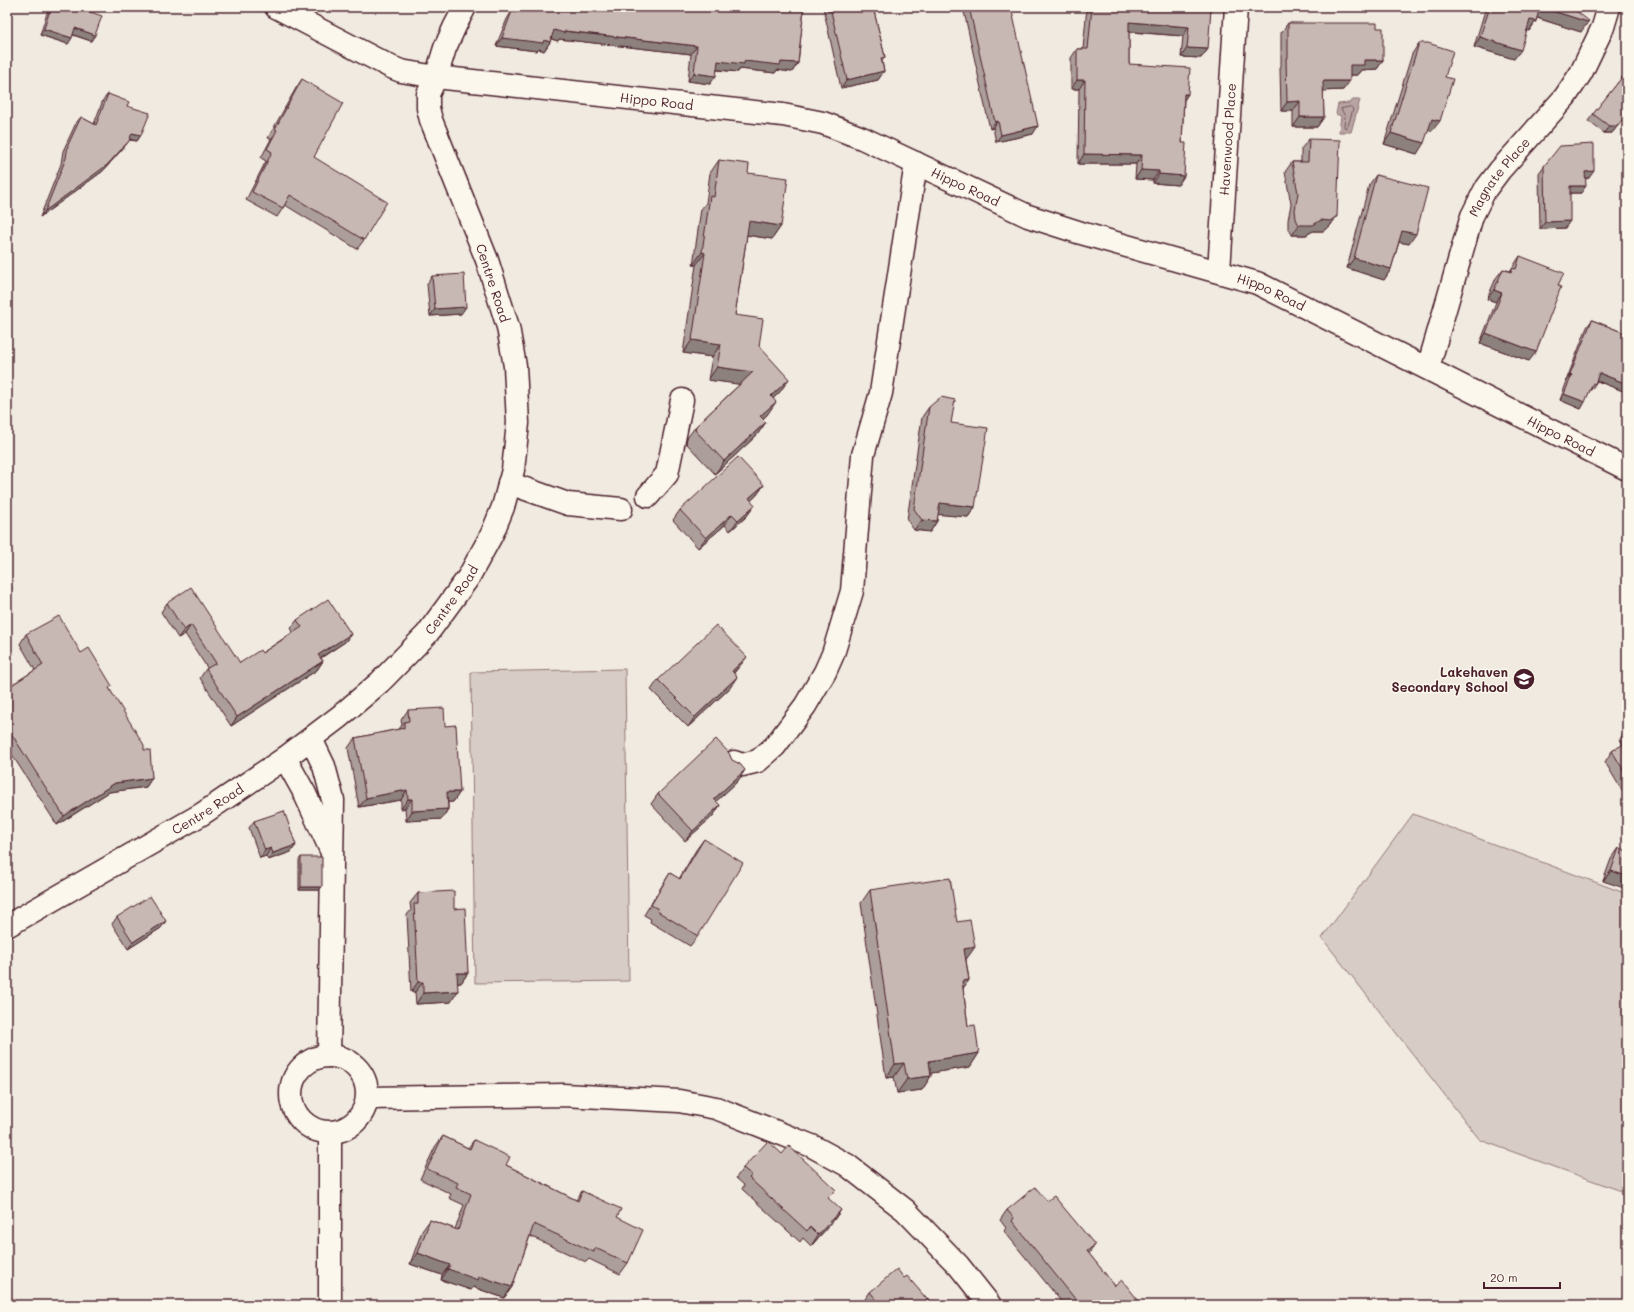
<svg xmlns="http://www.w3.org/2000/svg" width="1634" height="1312" viewBox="0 0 1634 1312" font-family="Mali,sans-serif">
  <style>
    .green { fill: #d8ccc6; stroke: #917678 }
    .water { fill: #b8a4a2; stroke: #8c6f72 }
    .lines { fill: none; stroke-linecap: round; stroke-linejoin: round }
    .shore { stroke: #76545b; stroke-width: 1 }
    .minor-casing { stroke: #4a1f2b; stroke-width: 25 }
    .minor { stroke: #fbf7ec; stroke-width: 22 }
    .wall { fill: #ac9e9a; stroke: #4a1f2b }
    .shaded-wall { fill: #8c817d; stroke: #4a1f2b }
    .building { fill: #c8b8b3; stroke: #4a1f2b }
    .labels { text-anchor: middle; stroke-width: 3; stroke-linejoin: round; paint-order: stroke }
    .street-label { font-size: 13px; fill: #4a1f2b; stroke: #fbf7ec }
    .poi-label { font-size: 13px; font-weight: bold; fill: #4a1f2b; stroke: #fbf7ec; text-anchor: end }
  </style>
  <rect width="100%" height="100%" fill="#f0eae0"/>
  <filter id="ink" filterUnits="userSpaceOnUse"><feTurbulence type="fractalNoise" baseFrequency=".025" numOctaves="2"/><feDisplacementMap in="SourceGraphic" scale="8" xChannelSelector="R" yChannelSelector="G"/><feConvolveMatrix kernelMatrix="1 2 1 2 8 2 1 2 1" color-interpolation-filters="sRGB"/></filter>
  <g filter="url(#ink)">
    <!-- green -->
    <path class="green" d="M625 669 629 981 475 983 471 672Z
      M1413 814 1627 894V1193L1480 1140 1322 938Z"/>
    <!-- water -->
    <path class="water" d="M1353 100H1360L1351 132H1339L1341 116 1336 114 1338 104 1349 103Z"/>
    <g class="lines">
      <!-- shore -->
      <path class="shore" d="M1351 107 1353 109 1348 126 1345 128 1344 126 1345 116 1341 109Z"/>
      <!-- minor casing -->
      <g class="minor-casing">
        <g id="minor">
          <path id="s1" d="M276 7 391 67 401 71 436 77 783 115 823 123 862 138 1028 216 1081 233 1257 283 1627 469"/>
          <path id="s2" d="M1219 271 1236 7"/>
          <path id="s3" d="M1428 368 1472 216 1485 190 1500 170 1565 97 1581 73 1603 27 1609 7"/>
          <path d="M509 483 568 504 621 509"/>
          <path d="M648 496 667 474 682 400"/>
          <path d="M311 739 324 766 333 800 329 1056"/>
          <path d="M285 758 304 792 331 850"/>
          <path d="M734 762 742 765 758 761 775 746 805 706 825 672 833 654 852 591 863 455 881 393 916 163"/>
          <path id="s4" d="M7 926 202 814 285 758 339 717 380 682 427 634 468 578 492 534 503 507 513 470 518 423 515 366 508 327 487 260 431 120 428 108V94L436 77 445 48 455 26 465 7"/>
          <circle cx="329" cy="1094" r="38"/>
          <path d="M368 1098 563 1095 679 1101 716 1108 812 1146 847 1165 905 1210 959 1266 990 1305"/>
          <path d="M330 1133V1305"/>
        </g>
      </g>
      <!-- minor -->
      <use href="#minor" class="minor"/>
    </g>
    <!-- wall -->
    <path class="wall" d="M49 7H82V9L95 35 91 41 73 35 68 44 40 35Z
      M515 7H804L798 63 792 72 777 70 775 73 740 69 738 72 717 70 710 84 688 81 691 54 559 39 558 41 551 39 550 42 544 51 539 49 537 51 496 46 507 19 512 11H513Z
      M823 7H873L885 57 882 61 884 71 878 80 841 88Z
      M963 7H1011L1033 134 996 142 993 128 990 129Z
      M1087 7H1188L1208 49 1201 58 1181 57 1183 36 1129 32V64L1188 94 1184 100 1182 143 1184 176 1178 185 1153 183V180L1135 179 1136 164H1078L1079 89H1071V58L1077 49H1083Z
      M1486 7H1574L1573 8 1581 32 1537 18 1536 21 1529 31 1527 30 1514 59 1474 47Z
      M1288 23 1377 28 1383 60 1377 69 1361 70 1357 75H1350L1343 90 1323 91 1324 117 1317 127H1293V111H1281L1280 68 1281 66V33Z
      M1419 43 1445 77 1432 131 1428 130 1417 154 1384 144 1412 54Z
      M1627 71V119L1625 117 1612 133H1604L1588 121Z
      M302 79 314 157 364 240 357 249 285 205 277 217 246 200 266 161 261 158 271 139 268 138 296 88Z
      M108 94 127 106 141 135 137 141 129 140 124 147 103 171 40 217 61 164 63 151 76 123 81 117 94 124 103 100Z
      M1309 139 1337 216 1330 226 1323 231H1313L1306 235H1292L1288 229V220L1291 204 1285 172 1292 162H1301V149Z
      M719 160 748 173 781 226 772 239 747 235 735 315 759 346 780 392 773 399 767 415 763 419 766 422 757 435 715 474 686 443 687 438 696 426 740 384 708 380 712 357 683 353 696 265H693L701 209 706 203 710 173Z
      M1544 166 1589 178 1585 179 1581 193H1570L1565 228 1540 229 1539 173Z
      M1376 175 1409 244 1399 242 1391 269 1384 280 1347 268 1369 185Z
      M1520 256 1558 285 1529 361 1480 343 1496 302 1487 299 1496 278 1503 269 1510 271Z
      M432 276 461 314 430 316 427 284Z
      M1592 320 1627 334V386L1623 391 1597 381 1591 390H1590L1581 409 1560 400 1567 381H1566L1587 327Z
      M929 407 951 423 975 507 968 517 938 514 937 521 930 532 914 530 907 520 922 417Z
      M764 485 756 496 751 500 747 516 730 531 725 525 698 548 673 520 680 510Z
      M167 603 240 663 262 653 293 632 291 628 297 620 351 634 345 642 321 658 323 661 317 670 231 726 200 678 206 669H208L185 634 178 638 161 612Z
      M26 634 81 653 110 690 144 750 152 778 146 787 109 792 57 825 7 747V688L35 670 20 644Z
      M739 667 734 673 730 688 688 727 651 690 658 680Z
      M408 710 445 726 460 792 453 802H448V809L442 819 406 821 405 808 401 809V800L359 807 348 748 355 738 399 729 402 725 401 720Z
      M1627 728V799L1605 762 1612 751 1623 745 1620 739Z
      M738 781 716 801 720 805 713 816 685 841 651 804 658 794Z
      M254 821 296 845 291 852 268 860 266 856 260 858 249 828Z
      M704 839 698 936 690 946 650 922 651 919 644 915 663 884 670 873 679 879 696 850Z
      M1619 848 1627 851 1603 881 1611 859Z
      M301 857 322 887 319 890H299V860Z
      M870 890 957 922 966 960 969 980 963 988 968 1026 979 1053 970 1067 931 1073V1076L922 1090 897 1093 894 1077 886 1078 861 903Z
      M418 893 454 909 468 973 461 983H458L451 1002 416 1004 415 992H411L407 915 411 910 410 903Z
      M117 917 161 928 128 949 112 924Z
      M443 1136 468 1148 474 1140 506 1165 576 1200 582 1191 617 1217 628 1263 620 1274 589 1259 586 1262 530 1236 512 1287 504 1298 473 1287 471 1290 441 1280 442 1275 410 1264 422 1231 430 1220 455 1229 464 1205 449 1198 451 1194 420 1179 435 1147Z
      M743 1168 829 1199 834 1220 811 1246 803 1238 800 1242 742 1189 744 1185 736 1178Z
      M1007 1210 1089 1254 1115 1286 1142 1305H1064L1004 1231 1006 1228 1000 1220Z
      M904 1278 932 1305H865L863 1302 870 1292Z"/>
    <!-- shaded-wall -->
    <path class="shaded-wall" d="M1540 7 1588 22 1581 32 1534 17Z
      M1530 20 1536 21 1529 31 1523 29Z
      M1129 22 1189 27 1183 36 1122 31Z
      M75 28 95 35 91 41 71 34Z
      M44 29 72 38 68 44 40 35Z
      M554 30 697 46 691 54 559 39 558 41 549 38Z
      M1480 37 1521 50 1514 59 1474 47Z
      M502 38 544 40 550 42 544 51 539 49 537 51 496 46Z
      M1187 48 1208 49 1201 58 1181 57Z
      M1364 60H1383L1377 69 1361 70 1357 75H1343L1350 65Z
      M718 61H744L781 62 798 63 792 72 777 70 775 73 740 69 738 72 712 69Z
      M884 71 878 80 841 88 847 80Z
      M694 73 716 76 710 84 688 81Z
      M1077 80H1085L1079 89H1071Z
      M1323 81H1350L1343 90 1316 91Z
      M1184 94H1188L1182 103Z
      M1300 101 1293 111H1281L1287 102Z
      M1627 114 1612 133H1604L1609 126Z
      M1300 117H1324L1317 127H1293Z
      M1432 119 1440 121 1432 131 1425 129Z
      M998 121 993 128 990 129 995 122Z
      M1038 126 1033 134 996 142 1001 135Z
      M132 133 141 135 137 141 128 139Z
      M1391 133 1424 143 1417 154 1384 144Z
      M129 141 124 147 103 171 40 217 45 211Z
      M1084 154 1142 155 1136 164H1078Z
      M1141 170 1159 171 1153 180 1135 179Z
      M1594 171 1589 178 1580 179 1585 172Z
      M1159 174 1184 176 1178 185 1153 183Z
      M1570 186H1586L1581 193H1565Z
      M1337 216 1330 226 1323 231H1313L1306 235H1292L1299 225Z
      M749 221 781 226 772 239 740 234Z
      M1570 221 1565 228 1540 229 1545 222Z
      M1402 231 1416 234 1409 244 1395 241Z
      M702 252 705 253 696 265H693Z
      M1354 258 1391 269 1384 280 1347 268Z
      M1494 290 1502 293 1496 302 1487 299Z
      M466 307 461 314 430 316 435 309Z
      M1486 333 1536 352 1529 361 1480 343Z
      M692 340 721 344 712 357 683 353Z
      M717 367 753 372 744 385 708 380Z
      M1599 373 1627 384V386L1623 391 1595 380Z
      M1570 374 1572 375 1567 381H1566Z
      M789 379 780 392 762 409 771 396Z
      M1564 394 1585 402 1581 409 1560 400Z
      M776 402 767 415 751 429 760 416Z
      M766 422 757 435 715 474 724 461Z
      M764 485 756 496 742 509 749 498Z
      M940 503 975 507 968 517 933 514Z
      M755 505 747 516 730 531 738 520Z
      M732 514 725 525 698 548 706 538Z
      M922 520 937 521 930 532 914 530Z
      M12 588 7 596V591Z
      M191 625 185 634 178 638 184 630Z
      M351 634 345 642 312 663 318 655Z
      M747 657 739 667 725 681 732 671Z
      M323 661 317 670 231 726 237 717Z
      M737 677 730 688 688 727 695 717Z
      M745 770 738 781 707 810 714 799Z
      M152 778 146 787 109 792 57 825 64 816 115 783Z
      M407 790 401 800 359 807 366 798Z
      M447 792H460L453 802H441Z
      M408 799H412L405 808 401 809Z
      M720 805 713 816 685 841 693 831Z
      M448 809 442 819 406 821 412 811Z
      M296 845 291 852 268 860 273 853Z
      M271 848 266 856 260 858 265 850Z
      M1611 871 1627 876V889L1603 881Z
      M301 887H322L319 890H299Z
      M166 921 161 928 128 949 133 942Z
      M975 947 965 961 964 949Z
      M457 973H468L461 983 450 984Z
      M969 980 959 994 962 981Z
      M418 982H423L415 992H411Z
      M458 991 451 1002 416 1004 423 993Z
      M979 1053 970 1067 919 1075 929 1061Z
      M904 1063 894 1077 886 1078 895 1064Z
      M931 1076 922 1090 897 1093 907 1079Z
      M841 1210 834 1220 811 1246 818 1235Z
      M1095 1245 1088 1255 1087 1251Z
      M418 1253 450 1265 442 1275 410 1264Z
      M448 1269 479 1276 512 1287 504 1298 473 1287 471 1290 441 1280Z"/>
    <!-- building -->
    <path class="building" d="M51 7H82V9L102 16 95 35 75 28 72 38 44 29Z
      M518 7H804L798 63 781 62 780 65 744 61V64L718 61 716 76 694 73 697 46 565 31 564 33 554 30 550 42 544 40 543 43 502 38 512 11 516 12Z
      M830 7H873L885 57 881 58 884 71 847 80Z
      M969 7H1011L1038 126 1001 135 998 121 995 122Z
      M1092 7H1188V8L1211 9 1208 49 1187 48 1189 27 1129 22V64L1190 68 1188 94H1184L1182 143H1186L1184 176 1159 174V171L1141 170 1142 155 1084 154 1085 80H1077V49H1088Z
      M1490 7H1571L1589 21 1588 22 1540 7 1536 21 1530 20 1521 50 1480 37Z
      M1288 23H1377V28H1383V60H1364V65H1350V81H1323L1324 117H1300V101L1287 102 1286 58H1288Z
      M1419 43H1428L1453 51 1445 77 1453 79 1440 121 1432 119 1424 143 1391 133Z
      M1627 71V114L1617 126H1609L1593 114Z
      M302 79 343 103 314 157 387 202 364 240 290 195 283 208 252 192 272 152 267 149 277 130 275 129Z
      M108 94 129 102 127 106 150 113 141 135 132 133 129 141 107 165 45 211 66 158 68 145 81 117 96 125Z
      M1309 139 1340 140 1337 216 1330 221 1321 220 1313 225H1299L1296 219 1295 210 1298 193 1292 162H1308Z
      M1594 144V171L1585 172 1586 186H1570V221L1545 222 1544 166 1560 146Z
      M719 160 749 164 748 173 788 178 781 226 749 221 735 315 763 319 759 346 789 379 771 396 776 402 760 416 766 422 724 461 695 430 696 426 753 372 717 367 721 344 692 340 705 253 702 252 710 196 714 197Z
      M1376 175 1428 188 1416 234 1402 231 1391 269 1354 258Z
      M1520 256 1564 273 1558 285 1561 287 1536 352 1486 333 1502 293 1494 290 1503 269 1511 272 1512 268 1516 269Z
      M464 274 466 307 435 309 432 276Z
      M1592 320 1627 334V384L1599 373 1595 384 1593 383 1585 402 1564 394 1572 375 1570 374Z
      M941 397 955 400 951 423 988 428 975 507 940 503 937 521 922 520 914 509 929 407Z
      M738 457 764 485 749 498 755 505 738 520 732 514 706 538 680 510Z
      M7 579 12 588 7 591Z
      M191 587 240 663 260 650 262 653 302 627 297 620 328 599 351 634 318 655 323 661 237 717 206 669 216 663 191 625 184 630 167 603Z
      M59 616 81 653 89 648 112 686 109 688 144 745V750H150L152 778 115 783 64 816 7 727V688L43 665 26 634Z
      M716 625 747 657 732 671 737 677 695 717 658 680Z
      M444 708 445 726 456 725 460 792H447L448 809 412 811V799H408L407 790 366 798 355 738 404 728V722L409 721 408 710Z
      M716 739 729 753 732 760 740 764 745 770 714 799 720 805 693 831 658 794Z
      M1627 742V776L1612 751Z
      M284 811 296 845 273 853 271 848 265 850 254 821Z
      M704 839 743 863 698 936 657 911 658 909 651 905 670 873 680 879Z
      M1619 848 1627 851V876L1611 871Z
      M301 857H322V887H301Z
      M950 878 957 922 970 920 975 947 964 949 969 980 962 981 968 1026 975 1025 979 1053 929 1061 931 1076 907 1079 904 1063 895 1064 870 890Z
      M454 891V909L465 908 468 973H457L458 991 423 993V982H418L414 904H418V893Z
      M150 896 166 921 133 942 117 917Z
      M443 1136 470 1149 474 1140 510 1157 506 1165 578 1201 582 1191 621 1209 617 1217 643 1230 628 1263 595 1248 594 1252 534 1224 512 1287 479 1276 478 1280 448 1269 450 1265 418 1253 430 1220 458 1230 471 1194 456 1187 458 1183 427 1169Z
      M768 1141 782 1154 789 1146 836 1190 828 1198 841 1210 818 1235 810 1227 807 1231 749 1178 752 1175 743 1168Z
      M1035 1187 1047 1201 1054 1196 1095 1245 1087 1251 1115 1286 1122 1280 1142 1305H1080L1012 1221 1014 1218 1007 1210Z
      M897 1269 904 1278 907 1276 932 1305H881L870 1292Z
      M703 1300 710 1305H699Z"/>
  </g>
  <!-- icons -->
  <defs>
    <g id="school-disc" transform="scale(1.15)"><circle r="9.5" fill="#4a1f2b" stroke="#fbf7ec"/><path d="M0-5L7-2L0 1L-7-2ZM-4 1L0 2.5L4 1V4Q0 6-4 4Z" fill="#fff"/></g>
  </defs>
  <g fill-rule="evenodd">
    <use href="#school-disc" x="1524" y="679"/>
  </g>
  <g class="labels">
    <!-- street labels -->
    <g class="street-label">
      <text dy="5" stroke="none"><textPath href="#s1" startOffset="398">Hippo Road</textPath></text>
      <text dy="5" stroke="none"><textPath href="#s2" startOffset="132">Havenwood Place</textPath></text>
      <text dy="5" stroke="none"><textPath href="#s3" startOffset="206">Magnate Place</textPath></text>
      <text dy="5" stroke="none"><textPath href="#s1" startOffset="722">Hippo Road</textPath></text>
      <text transform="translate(493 283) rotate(72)" y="5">Centre Road</text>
      <text dy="5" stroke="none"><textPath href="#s1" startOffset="1046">Hippo Road</textPath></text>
      <text dy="5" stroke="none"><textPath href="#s1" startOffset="1370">Hippo Road</textPath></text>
      <text dy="5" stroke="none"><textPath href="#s4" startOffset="556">Centre Road</textPath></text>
      <text dy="5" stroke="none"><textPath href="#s4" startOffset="232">Centre Road</textPath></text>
    </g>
    <!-- poi labels -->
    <g class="poi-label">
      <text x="1508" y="677">Lakehaven<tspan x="1508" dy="15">Secondary School</tspan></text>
    </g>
  </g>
  <!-- margin -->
  <rect width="1634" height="1312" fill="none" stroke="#fbf7ec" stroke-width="24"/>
  <rect x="12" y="12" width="1610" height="1288" fill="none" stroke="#4a1f2b" stroke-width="1.5" filter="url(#ink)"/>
  <!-- scale -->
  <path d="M1484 1282v6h76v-6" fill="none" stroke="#4a1f2b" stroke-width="2"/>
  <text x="1490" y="1282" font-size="12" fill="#4a1f2b" stroke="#fbf7ec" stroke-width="3" paint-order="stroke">20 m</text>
</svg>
